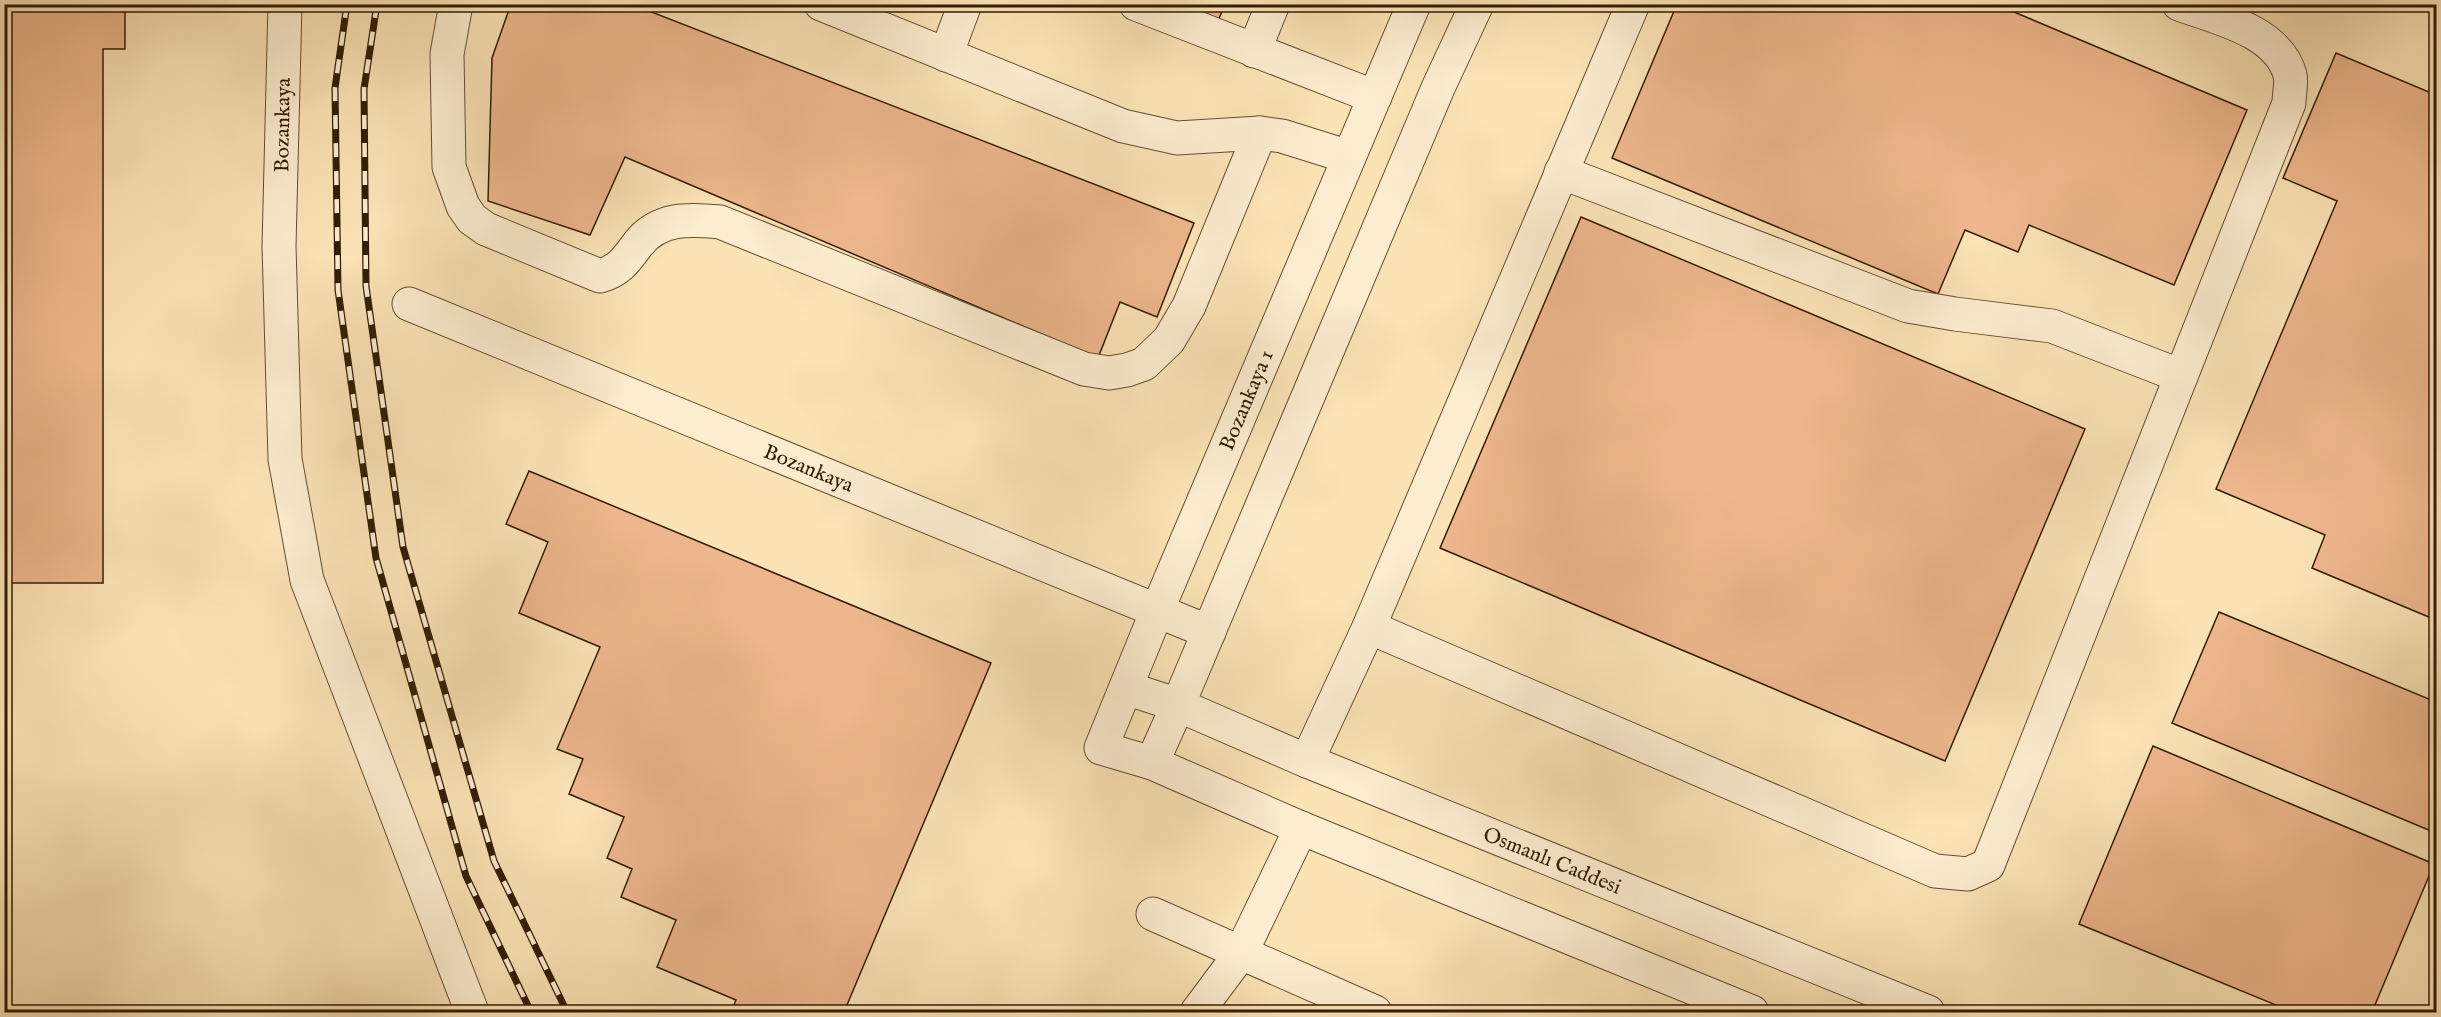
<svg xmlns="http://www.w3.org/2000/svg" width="2441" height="1017" viewBox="0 0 2441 1017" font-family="'IM FELL English',serif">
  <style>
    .building { fill: #edb68c; stroke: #331c04; stroke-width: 1.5 }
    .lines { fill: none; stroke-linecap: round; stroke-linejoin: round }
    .minor-casing { stroke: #654e30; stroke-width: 35 }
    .minor { stroke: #fcedcf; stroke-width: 33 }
    .rail-casing { stroke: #331c04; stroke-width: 7 }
    .rail { stroke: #fcedcf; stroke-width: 4.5; stroke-dasharray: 14; stroke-linecap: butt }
    .labels { text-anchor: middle; stroke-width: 4.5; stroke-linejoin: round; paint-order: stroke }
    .street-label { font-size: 21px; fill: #331c04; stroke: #fcedcf }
  </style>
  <rect width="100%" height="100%" fill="#fbe3b5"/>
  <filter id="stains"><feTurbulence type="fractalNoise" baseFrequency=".00333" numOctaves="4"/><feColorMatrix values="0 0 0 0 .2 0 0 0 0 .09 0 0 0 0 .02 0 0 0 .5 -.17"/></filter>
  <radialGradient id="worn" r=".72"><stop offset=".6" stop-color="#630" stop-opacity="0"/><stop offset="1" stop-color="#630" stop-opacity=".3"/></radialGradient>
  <!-- building -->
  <path class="building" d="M4 4H125V49H103V583H4Z
    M511 4H631L1194 223 1157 317 1120 302 1098 358 625 157 590 235 488 201 492 58Z
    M1178 4H1225L1218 21Z
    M1677 4H1995L2247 110 2174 285 2029 225 2018 252 1965 230 1938 294 1612 158Z
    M2336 53 2436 95V620L2312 568 2325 535 2216 489 2337 201 2283 178Z
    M1581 217 2085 429 1945 761 1440 548Z
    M529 471 991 663 844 1012H731L736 1000 657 967 676 920 621 897 632 869 607 858 624 817 569 794 583 759 557 749 600 647 519 613 548 542 506 524Z
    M2219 612 2436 702V833L2172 723Z
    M2153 746 2434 864 2372 1012H2293L2079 924Z"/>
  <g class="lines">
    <!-- minor casing -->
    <g class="minor-casing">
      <g id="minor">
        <path d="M285 4 279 246 285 459 307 580 472 1012"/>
        <path d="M456 4 447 54 449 167 463 206 472 219 486 229 600 276C619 271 627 259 638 244 659 217 690 219 720 222L1084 369 1109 373 1127 370 1144 364 1169 340 1189 306 1260 133"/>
        <path d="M821 4 1123 126 1177 138 1260 133 1282 136 1349 157"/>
        <path d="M1136 4 1375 97"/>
        <path d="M1414 4 1157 611 1101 748 1152 763 1301 828 1752 1012"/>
        <path d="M1254 51 1273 4"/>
        <path d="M946 55 965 4"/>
        <path d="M1561 172 1908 306 1955 314 2052 326 2181 376"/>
        <path id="s1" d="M409 304 1209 632"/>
        <path d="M1369 627 1935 871 1968 874 1988 865 2289 103C2289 94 2292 83 2290 75 2278 30 2216 18 2179 4"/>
        <path id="s2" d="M1126 688 1178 705 1307 761 1928 1012"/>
        <path d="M1307 761 1369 627 1633 4"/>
        <path d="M1152 763 1178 705 1438 88 1477 4"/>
        <path d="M1153 914 1375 1012"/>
        <path d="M1197 1012 1241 953 1301 828"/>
      </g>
    </g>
    <!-- minor -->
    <use href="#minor" class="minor"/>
    <!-- rail casing -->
    <g class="rail-casing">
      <path id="rail" d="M347 4 335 88 338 290 376 558 466 876 531 1012
        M377 4 364 89 366 286 403 547 494 861 567 1012"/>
    </g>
    <!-- rail -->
    <use href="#rail" class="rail"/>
  </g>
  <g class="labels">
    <!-- street labels -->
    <g class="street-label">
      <text transform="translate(282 125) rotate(-89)" y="7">Bozankaya</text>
      <text transform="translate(1246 400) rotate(-67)" y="7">Bozankaya 1</text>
      <text dy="7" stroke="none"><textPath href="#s1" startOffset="432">Bozankaya</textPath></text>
      <text dy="7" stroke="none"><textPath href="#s2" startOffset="460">Osmanlı Caddesi</textPath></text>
    </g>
  </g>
  <!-- margin -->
  <rect width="2441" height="1017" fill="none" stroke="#fbe3b5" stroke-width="24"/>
  <rect x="6" y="6" width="2429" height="1005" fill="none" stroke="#331c04" stroke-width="3"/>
  <rect x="12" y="12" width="2417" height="993" fill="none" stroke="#331c04" stroke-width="1.5"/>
  <rect width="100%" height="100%" filter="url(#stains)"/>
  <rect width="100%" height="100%" fill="url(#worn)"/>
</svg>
